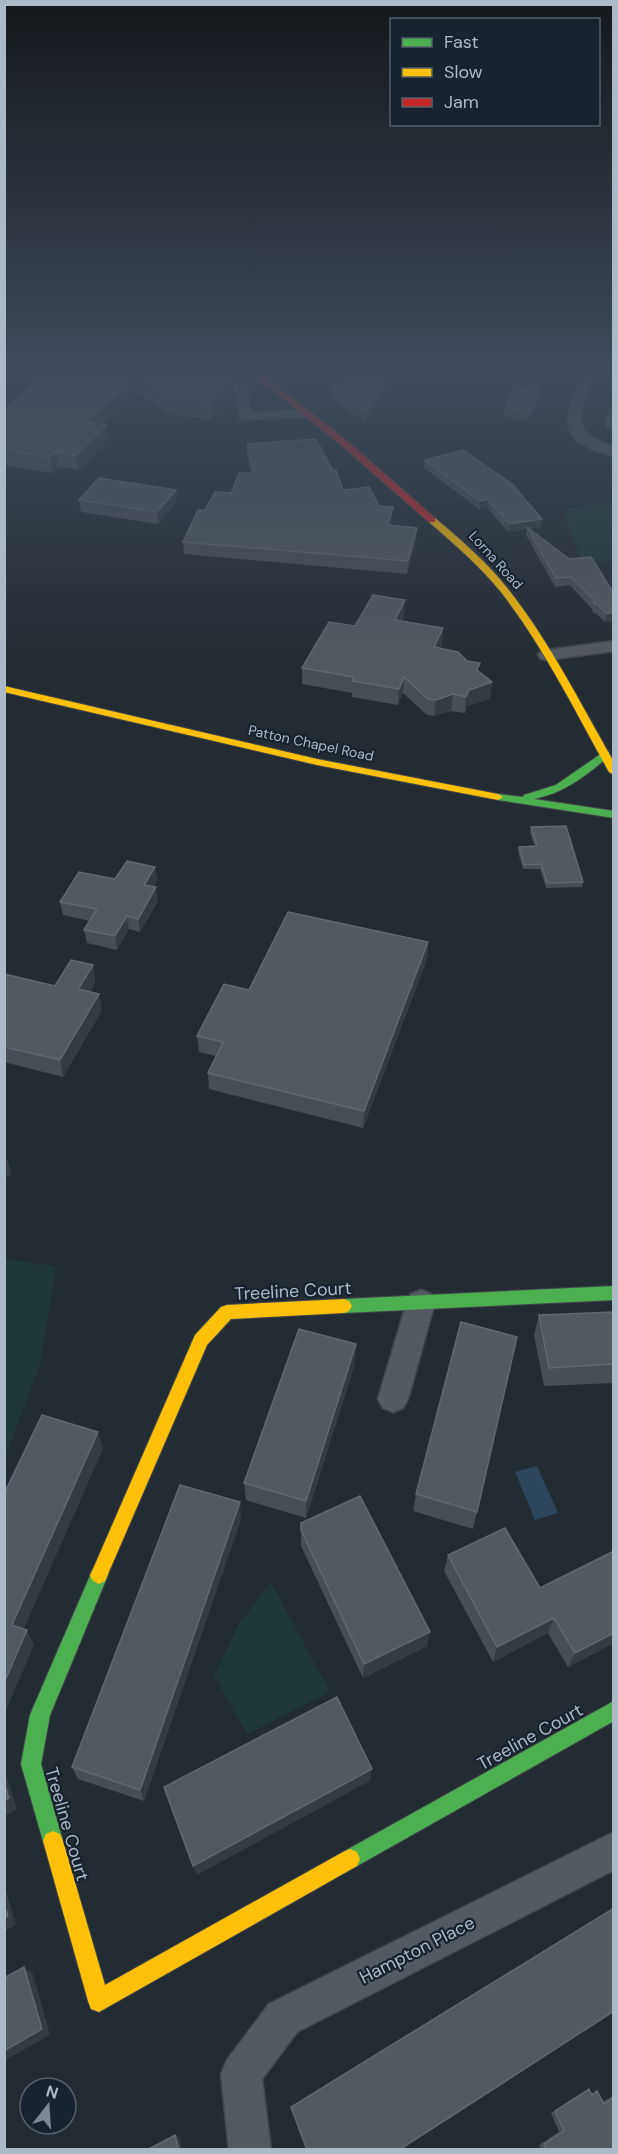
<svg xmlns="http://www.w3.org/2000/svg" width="618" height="2154" viewBox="0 0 618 2154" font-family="'DM Sans',sans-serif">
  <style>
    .green { fill: #213839 }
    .water { fill: #2d465c }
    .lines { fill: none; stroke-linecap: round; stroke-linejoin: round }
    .street-casing { stroke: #42484d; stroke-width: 3 }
    .fast-casing { stroke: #42484d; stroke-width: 2 }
    .slow-casing { stroke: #42484d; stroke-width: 2 }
    .jam-casing { stroke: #42484d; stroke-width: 2 }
    .street { fill: #545a62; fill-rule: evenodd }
    .fast { fill: #4caf50; fill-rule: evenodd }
    .slow { fill: #ffc107; fill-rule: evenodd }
    .jam { fill: #c62828; fill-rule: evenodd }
    .wall { fill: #474e55 }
    .shaded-wall { fill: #343c42 }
    .building { fill: #525a61; stroke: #606871; stroke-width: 1.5 }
    .labels { text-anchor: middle; stroke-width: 4.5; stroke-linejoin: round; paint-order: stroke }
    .far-street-label { font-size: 14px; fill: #acb9c6; stroke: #17232e }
    .near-street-label { font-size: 18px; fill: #acb9c6; stroke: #17232e }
  </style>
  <rect width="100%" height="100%" fill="#242c33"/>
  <!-- green -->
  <path class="green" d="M613 501V562L581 559 563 510Z
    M5 1259 56 1266 41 1362 5 1458Z
    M271 1582 330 1692 247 1734 214 1676 239 1624Z"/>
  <!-- water -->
  <path class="water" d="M537 1466 558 1513 535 1520 515 1472Z"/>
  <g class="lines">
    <!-- street casing -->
    <g class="street-casing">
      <path id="street" d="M4 368 150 371 156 375 150 379 4 375Z
        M587 368H599C582 406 561 430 614 447V456C550 440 565 416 587 368Z
        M202 374 247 385 251 413 305 409 312 413 305 417 240 420 236 390 197 381 196 378Z
        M614 641V651L547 660 541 659 538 655 541 651 547 650Z
        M421 1290 431 1294 435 1302 408 1399 403 1408 393 1412 383 1408 378 1399 407 1302 411 1294Z
        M614 1832V1870L297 2032 262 2079 271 2150H229L221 2074 227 2060 269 2004Z"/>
    </g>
    <!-- fast casing -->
    <g class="fast-casing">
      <path id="fast" d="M605 751 609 752V756C586 776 564 793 534 799L614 811V818L498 800 493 797 498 794 523 797 524 795 556 785Z
        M614 1286V1300L344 1313 339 1311 336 1306 339 1301 344 1299Z
        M99 1566 105 1569 108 1575 50 1715 41 1764 63 1841 60 1848 53 1851 46 1848 43 1841 21 1764 30 1715 93 1569Z
        M614 1701V1721L357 1866 350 1869 343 1866 340 1859 343 1852Z"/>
    </g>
    <!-- slow casing -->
    <g class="slow-casing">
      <path id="slow" d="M429 518H435C461 540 487 562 508 589 550 642 580 703 614 762V775L609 772C575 711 544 647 501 592 480 566 454 544 429 522Z
        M4 686 317 759 498 794 503 797 498 800 317 765 4 692Z
        M344 1299 349 1301 352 1306 349 1311 344 1313 231 1319 207 1345 105 1581 99 1584 93 1581 90 1575 93 1569 195 1335 221 1307 227 1305Z
        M53 1831 60 1834 63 1841 105 1985 343 1852 350 1849 357 1852 360 1859 357 1866 99 2012 91 2009 88 2001 43 1841 46 1834Z"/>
    </g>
    <!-- jam casing -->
    <g class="jam-casing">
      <path id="jam" d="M245 368H253L347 441 435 518V522H429L341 445Z"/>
    </g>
    <!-- street -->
    <use href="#street" class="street"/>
    <!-- fast -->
    <use href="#fast" class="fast"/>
    <!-- slow -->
    <use href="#slow" class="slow"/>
    <!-- jam -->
    <use href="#jam" class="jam"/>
  </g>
  <!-- wall -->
  <path class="wall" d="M118 368H174L233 376V395L211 420 172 415 134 391V394L103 424 108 440 78 470 58 467 53 473 4 465V410L119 377Z
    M390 371V381L366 423 330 396V385Z
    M540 396 529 420 503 417 504 409Z
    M614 405V430L605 429 606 421Z
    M247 444 379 506 392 520 391 526 416 540 407 574 184 554 183 542 205 510 231 493 251 473 247 456Z
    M425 460 542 519 541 527 530 529 611 589H614V621L605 622 596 613H593L592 609 570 585 555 587 526 535 527 529 508 532 487 507 479 509 424 468Z
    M79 500 177 501 158 524 81 512Z
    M404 616 401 621 443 628 442 644 440 648 479 672 492 682 490 699 467 706 465 713 451 711 434 716 427 715 403 693 398 705 352 697V693L302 684V668L355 626Z
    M531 827 583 882 582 887 546 888 540 869H523L518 852 519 847H535L530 832Z
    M155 867 157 880 153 887 158 901 140 932 129 929 117 950 87 943 84 930 90 921 63 915 60 902 115 879Z
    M428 942 427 959 363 1128 209 1089 208 1073 216 1056 199 1052 197 1036 249 990Z
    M93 965 95 982 90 992 102 1010 63 1077 4 1062V974L55 986Z
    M614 1312V1383L544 1386 534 1335 539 1315Z
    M517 1337 473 1529 413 1511 416 1494Z
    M355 1363 306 1518 246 1500 244 1483Z
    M241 1519 144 1801 78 1779 72 1767Z
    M301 1523 427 1646 363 1678 301 1546Z
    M448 1555 540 1588 614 1643 568 1667 548 1633 493 1662 444 1571Z
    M589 2089 591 2094 597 2091 603 2102 614 2095V2150H541L539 2145 559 2132 551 2113 584 2092Z"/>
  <!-- shaded-wall -->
  <path class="shaded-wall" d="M390 371V381L366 423V412Z
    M233 376V395L211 420 210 401Z
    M132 379 134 394 89 437 87 422Z
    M541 388 540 396 529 420 530 412Z
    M106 425 108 440 78 470 76 455Z
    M56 452 58 467 53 473 50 457Z
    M176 490 177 501 158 524 157 512Z
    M488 499 487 507 479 509 480 501Z
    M393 507 392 520 387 538 388 525Z
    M542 519 541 527 528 529 527 527V529L508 532 509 524Z
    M417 528 416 540 407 574 408 561Z
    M405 600 404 616 394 636 395 620Z
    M614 612V621L605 622 607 614Z
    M443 628 442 644 433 663 434 647Z
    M404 677 403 693 398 705 399 689Z
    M492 682 490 699 467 706 465 713 466 697 469 690Z
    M453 694 451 711 434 716 436 700Z
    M155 867 157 880 146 898 144 885Z
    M156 887 158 901 140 932 138 919Z
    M127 916 129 929 117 950 115 936Z
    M428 942 427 959 363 1128 364 1111Z
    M93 965 95 982 82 1005 78 989Z
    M99 994 102 1010 63 1077 60 1060Z
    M7 1159 12 1175 4 1178V1160Z
    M356 1344 355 1363 306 1518V1501Z
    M98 1432 103 1449 19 1640 12 1625Z
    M240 1502 241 1519 144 1801 140 1790Z
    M554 1618 548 1633 493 1662 497 1647Z
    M27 1630 34 1645 4 1715V1683Z
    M430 1632 427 1646 363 1678 364 1664Z
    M614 1633V1643L568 1667 575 1653Z
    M4 1768 17 1809 4 1816Z
    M372 1769 370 1781 197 1875 193 1866Z
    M4 1884 16 1925 4 1931Z
    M24 1967 33 1974 50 2035 4 2061V2051Z
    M175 2135 179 2137 182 2150H179Z"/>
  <!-- building -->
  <path class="building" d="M52 368 132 379 87 422 106 425 76 455 56 452 50 457 4 450V410Z
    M125 368H174L233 376 210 401 170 396Z
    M390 371 366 412 330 385Z
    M516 385 541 388 530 412 504 409Z
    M614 405V422L606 421 611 408Z
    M316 439 333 471 336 470 343 490 369 487 379 506 393 507 388 525 417 528 408 561 183 542 198 510H205L215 492 231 493 239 473H254L247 444Z
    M463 450 512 484 542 519 509 524 488 499 480 501 425 460Z
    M99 478 176 490 157 512 79 500Z
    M527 527 569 559 591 557 611 589H614V612L607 614 597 604H594V600L571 577 556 578Z
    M373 595 405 600 395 620 443 628 434 647 458 652 467 661 480 663 477 670 492 682 469 690 466 697 453 694 436 700 428 699 404 677 399 689 352 681 354 677 302 668 329 622 355 626Z
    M566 826 583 882 547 883 541 864 524 865 519 847 537 846 531 827Z
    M127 861 155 867 144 885 156 887 138 919 127 916 115 936 84 930 97 909 60 902 79 872 115 879Z
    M288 912 428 942 364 1111 208 1073 223 1042 197 1036 224 984 249 990Z
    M71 960 93 965 78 989 99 994 60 1060 4 1047V974L55 986Z
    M614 1312V1364L549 1368 539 1315Z
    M461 1322 517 1337 477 1512 416 1494Z
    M299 1329 356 1344 306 1501 244 1483Z
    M42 1415 98 1432 12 1625 27 1630 4 1683V1494Z
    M180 1485 240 1502 140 1790 72 1767Z
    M360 1496 430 1632 364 1664 301 1530V1523Z
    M505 1528 540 1588 614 1551V1633L575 1653 554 1618 497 1647 448 1555Z
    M337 1697 372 1769 193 1866 164 1787Z
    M4 1783 9 1798 4 1800Z
    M4 1905 8 1916 4 1918Z
    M614 1908V2011L399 2150H307L291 2107Z
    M24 1967 42 2029 4 2051V1978Z
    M589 2089 592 2095 597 2091 604 2104 614 2097V2150H546L544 2144 564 2131 555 2111Z
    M175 2135 179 2150H147Z"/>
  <!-- sky -->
  <linearGradient id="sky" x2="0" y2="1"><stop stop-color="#14181c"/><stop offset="0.55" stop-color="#3f4b5b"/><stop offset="1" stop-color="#3f4b5b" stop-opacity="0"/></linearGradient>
  <rect width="618" height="670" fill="url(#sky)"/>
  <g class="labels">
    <!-- far-street labels -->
    <g class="far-street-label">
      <text transform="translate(496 560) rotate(48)" y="5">Lorna Road</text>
      <text transform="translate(311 743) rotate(12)" y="5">Patton Chapel Road</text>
    </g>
    <!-- near-street labels -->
    <g class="near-street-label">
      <text transform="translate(293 1291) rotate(-3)" y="6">Treeline Court</text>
      <text transform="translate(530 1737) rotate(-29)" y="6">Treeline Court</text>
      <text transform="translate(67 1824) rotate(74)" y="6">Treeline Court</text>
      <text transform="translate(417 1950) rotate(-27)" y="6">Hampton Place</text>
    </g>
  </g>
  <!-- border -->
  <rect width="618" height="2154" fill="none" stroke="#acb9c6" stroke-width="12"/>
  <!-- legend -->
  <rect x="390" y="18" width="210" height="108" fill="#17232e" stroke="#535f6b" stroke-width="1.5"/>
  <rect x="402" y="38" width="30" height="9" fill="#4caf50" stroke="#535f6b" stroke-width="1.5"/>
  <text x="444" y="48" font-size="18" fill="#acb9c6">Fast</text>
  <rect x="402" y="68" width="30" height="9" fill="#ffc107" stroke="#535f6b" stroke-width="1.5"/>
  <text x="444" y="78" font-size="18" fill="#acb9c6">Slow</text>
  <rect x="402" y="98" width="30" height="9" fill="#c62828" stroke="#535f6b" stroke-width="1.5"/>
  <text x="444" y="108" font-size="18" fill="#acb9c6">Jam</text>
  <!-- north arrow -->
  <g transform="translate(48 2106) rotate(17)"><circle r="28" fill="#17232e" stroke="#535f6b" stroke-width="1.5"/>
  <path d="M0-4.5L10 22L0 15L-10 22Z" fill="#7c8893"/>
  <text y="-9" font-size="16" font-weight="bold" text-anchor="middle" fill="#acb9c6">N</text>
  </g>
</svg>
